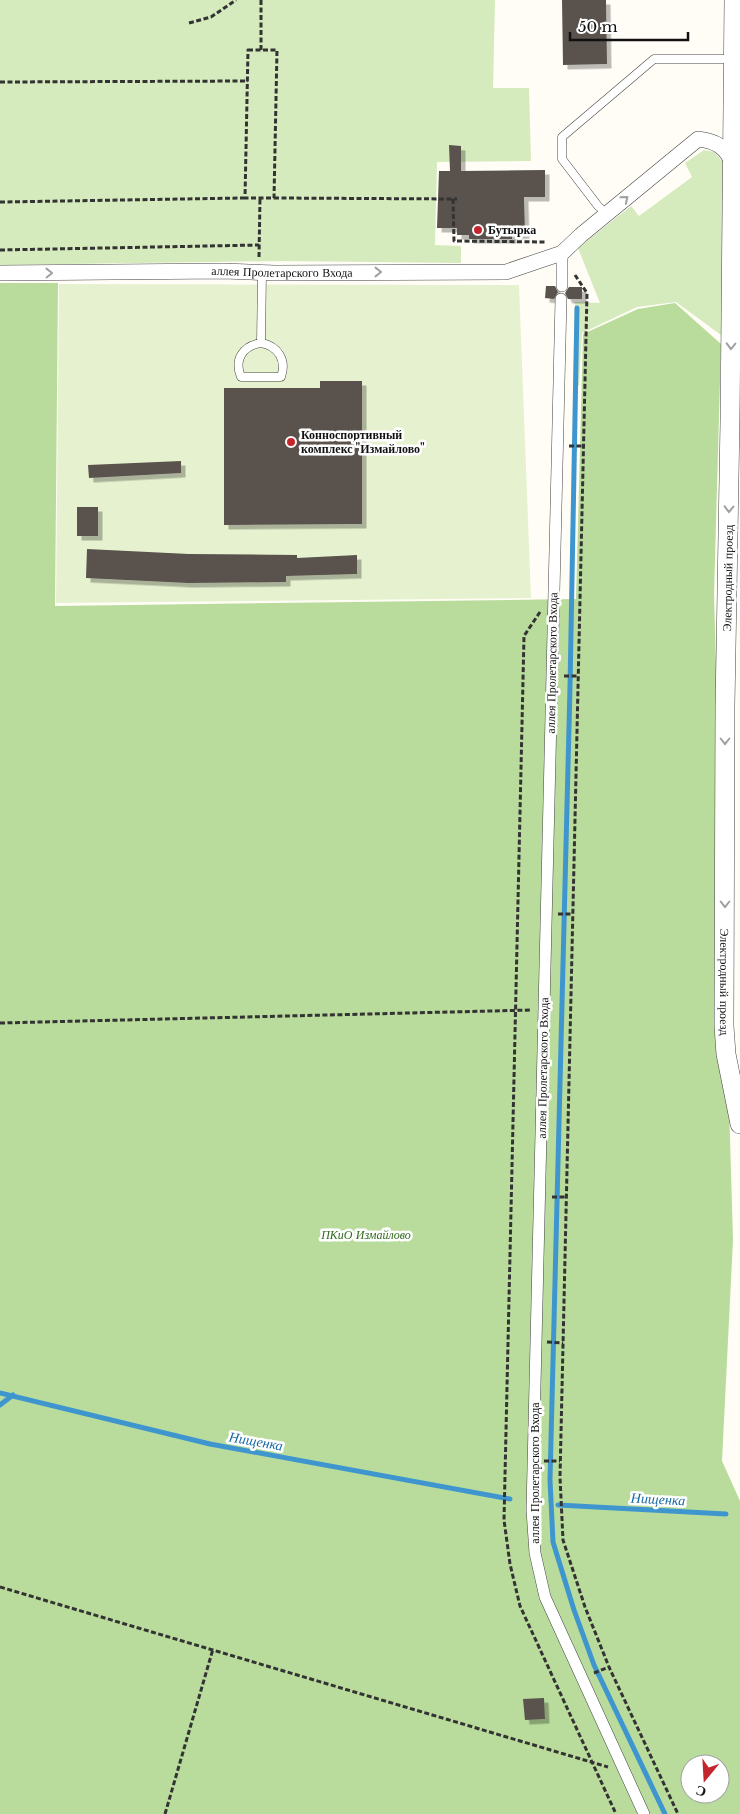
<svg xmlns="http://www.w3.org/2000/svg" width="740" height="1814" viewBox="0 0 740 1814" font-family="'Libre Baskerville',serif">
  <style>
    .green { fill: #d5ebbd }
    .forest { fill: #b9dc9c; fill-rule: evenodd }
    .pitch { fill: #e6f2cf }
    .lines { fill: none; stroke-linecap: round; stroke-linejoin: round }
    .stream { stroke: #3f96cf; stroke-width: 5 }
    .building { fill: #5a524d; filter: url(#shadow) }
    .service-casing { stroke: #444; stroke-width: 9 }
    .pedestrian-casing { stroke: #444; stroke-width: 12 }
    .minor-casing { stroke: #444; stroke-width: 16 }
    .tertiary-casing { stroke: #444; stroke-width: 20 }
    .path { stroke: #333; stroke-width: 3; stroke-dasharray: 5 2.5; stroke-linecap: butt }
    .service { stroke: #fff; stroke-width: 8 }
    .pedestrian { stroke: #fff; stroke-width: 11 }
    .minor { stroke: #fff; stroke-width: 15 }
    .tertiary { stroke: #fff; stroke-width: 19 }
    .oneway { stroke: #a0a0a0 }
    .poi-dot { fill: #c4262e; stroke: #fff; stroke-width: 2 }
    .labels { text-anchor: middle; stroke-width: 5; stroke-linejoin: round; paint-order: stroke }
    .poi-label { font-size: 12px; font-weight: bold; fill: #111; stroke: #fff; text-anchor: start }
    .street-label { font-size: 12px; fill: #111; stroke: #fff }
    .park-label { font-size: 12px; font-style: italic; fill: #2f6b1f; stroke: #fff }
    .water-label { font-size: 14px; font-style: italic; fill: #1768a6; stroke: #fff }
  </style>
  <defs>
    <filter id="shadow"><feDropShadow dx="4.5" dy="4.5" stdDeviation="0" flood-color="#0004"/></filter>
  </defs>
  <rect width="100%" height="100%" fill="#fffdf5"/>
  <!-- green -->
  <path class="green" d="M0 0H495L493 88H529L531 161 437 162 435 245 461 246V263L282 261 0 265Z
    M704 150 714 152 723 162 725 338 676 302 637 307 582 333 579 385 573 387 575 302 600 303 578 248 631 206 639 216 692 177 685 163Z"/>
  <!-- forest -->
  <path class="forest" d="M0 283H58L55 606 576 599 583 334 638 309 675 303 721 344 714 596 733 1240 722 1461 740 1501V1814H0ZM690 1764H720V1794H690Z"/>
  <!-- pitch -->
  <path class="pitch" d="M59 284 519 285 531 598 56 603Z"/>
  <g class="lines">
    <!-- stream -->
    <path class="stream" d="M577 308 570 687 550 1480 553 1542 574 1610 594 1665 665 1814
      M0 1393 210 1444 510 1499
      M0 1405 13 1395
      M558 1505 726 1514"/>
  </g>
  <!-- building -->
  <path class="building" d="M562 0H606L607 64 563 65Z
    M449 145 461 146V171L545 170V197H524L525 234 512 235V239H469V235H457V228H437L439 171H450Z
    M546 286H555L558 292 554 299 545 298Z
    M569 287H582V299H568L565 293Z
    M320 381H362V524L224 525V388H320Z
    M181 461V473L89 478 88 465Z
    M77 507H98V536H77Z
    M87 549 189 554 297 555V558L357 555V574L286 576V582L188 583 86 578Z
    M544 1698 545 1719 525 1720 523 1699Z"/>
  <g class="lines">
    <!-- service casing -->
    <g class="service-casing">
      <path id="service" d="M607 214 598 206 562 159V137L654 59H733
        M261 343C278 346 287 360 281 377H241C234 360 242 346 261 343Z
        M261 343 262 272"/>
    </g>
    <!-- pedestrian casing -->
    <g class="pedestrian-casing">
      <path id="pedestrian" d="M562 253V286
        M561 299 532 1510 535 1553 545 1597 644 1814"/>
    </g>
    <!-- minor casing -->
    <g class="minor-casing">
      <g id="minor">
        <path id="s1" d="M0 273 224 271 275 273 506 272 562 253 581 235 698 139C716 141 726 147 733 164"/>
      </g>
    </g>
    <!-- tertiary casing -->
    <g class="tertiary-casing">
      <g id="tertiary">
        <path id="s2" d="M734 0 730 421 725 706 724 1026 726 1054 740 1124"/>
      </g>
    </g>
    <!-- path -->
    <path class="path" d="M189 23 211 17 236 0
      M248 50H277L274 198H245Z
      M261 50V0
      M0 82 248 81
      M274 198 457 199
      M453 199 454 241 545 242
      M0 202 245 198
      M0 250 259 245
      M259 257 260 198
      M575 275 587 293 560 1477 563 1540 585 1607 609 1667 678 1814
      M569 446H583
      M540 612 524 636 504 1520 510 1564 520 1606 616 1814
      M564 676H578
      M558 914H573
      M0 1023 532 1010
      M552 1197H566
      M547 1342 563 1343
      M544 1461H560
      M0 1587 608 1767
      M594 1673 609 1667
      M165 1814 213 1649"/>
    <!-- service -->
    <use href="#service" class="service"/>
    <!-- pedestrian -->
    <use href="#pedestrian" class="pedestrian"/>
    <!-- minor -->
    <use href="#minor" class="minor"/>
    <!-- tertiary -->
    <use href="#tertiary" class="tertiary"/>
  </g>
  <!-- one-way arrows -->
  <defs><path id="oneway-chevron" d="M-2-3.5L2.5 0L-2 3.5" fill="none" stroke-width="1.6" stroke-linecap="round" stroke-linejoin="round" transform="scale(1.25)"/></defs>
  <g class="oneway">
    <use href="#oneway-chevron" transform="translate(625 199) rotate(-39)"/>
    <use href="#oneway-chevron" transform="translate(378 272)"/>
    <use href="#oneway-chevron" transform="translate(49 273) rotate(-1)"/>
    <use href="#oneway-chevron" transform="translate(731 346) rotate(91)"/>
    <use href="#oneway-chevron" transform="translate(729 509) rotate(91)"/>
    <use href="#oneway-chevron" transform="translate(725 741) rotate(90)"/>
    <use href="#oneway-chevron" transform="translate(725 904) rotate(90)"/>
  </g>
  <!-- markers -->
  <g class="poi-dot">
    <circle cx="478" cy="230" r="5"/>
    <circle cx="291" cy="442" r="5"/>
  </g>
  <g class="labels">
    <!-- poi labels -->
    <g class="poi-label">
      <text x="488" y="234">Бутырка</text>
      <text x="301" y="439">Конноспортивный<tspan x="301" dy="14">комплекс "Измайлово"</tspan></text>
    </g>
    <!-- street labels -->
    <g class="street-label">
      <text dy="4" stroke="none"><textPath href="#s1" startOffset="282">аллея Пролетарского Входа</textPath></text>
      <text transform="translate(728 578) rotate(-89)" y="4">Электродный проезд</text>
      <text transform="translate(552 663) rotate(-89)" y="4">аллея Пролетарского Входа</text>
      <text dy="4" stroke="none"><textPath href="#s2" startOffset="982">Электродный проезд</textPath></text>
      <text transform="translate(543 1068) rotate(-89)" y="4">аллея Пролетарского Входа</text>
      <text transform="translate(535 1473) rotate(-90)" y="4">аллея Пролетарского Входа</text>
    </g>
    <!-- park labels -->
    <g class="park-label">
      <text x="366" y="1239">ПКиО Измайлово</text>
    </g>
    <!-- water labels -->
    <g class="water-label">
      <text transform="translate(256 1441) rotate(10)" y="5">Нищенка</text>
      <text transform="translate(658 1499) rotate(3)" y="5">Нищенка</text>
    </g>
  </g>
  <!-- north arrow -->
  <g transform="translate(705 1779) rotate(198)"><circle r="24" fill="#ffffff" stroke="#a0a0a0"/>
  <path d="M0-4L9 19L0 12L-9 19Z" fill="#c4262e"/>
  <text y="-8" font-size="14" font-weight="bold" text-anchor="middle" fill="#111111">С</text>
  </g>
  <!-- scale -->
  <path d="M570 32v8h118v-8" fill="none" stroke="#111111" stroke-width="2.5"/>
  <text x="578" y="32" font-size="15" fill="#111111" stroke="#ffffff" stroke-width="4" paint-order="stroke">50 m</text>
</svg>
